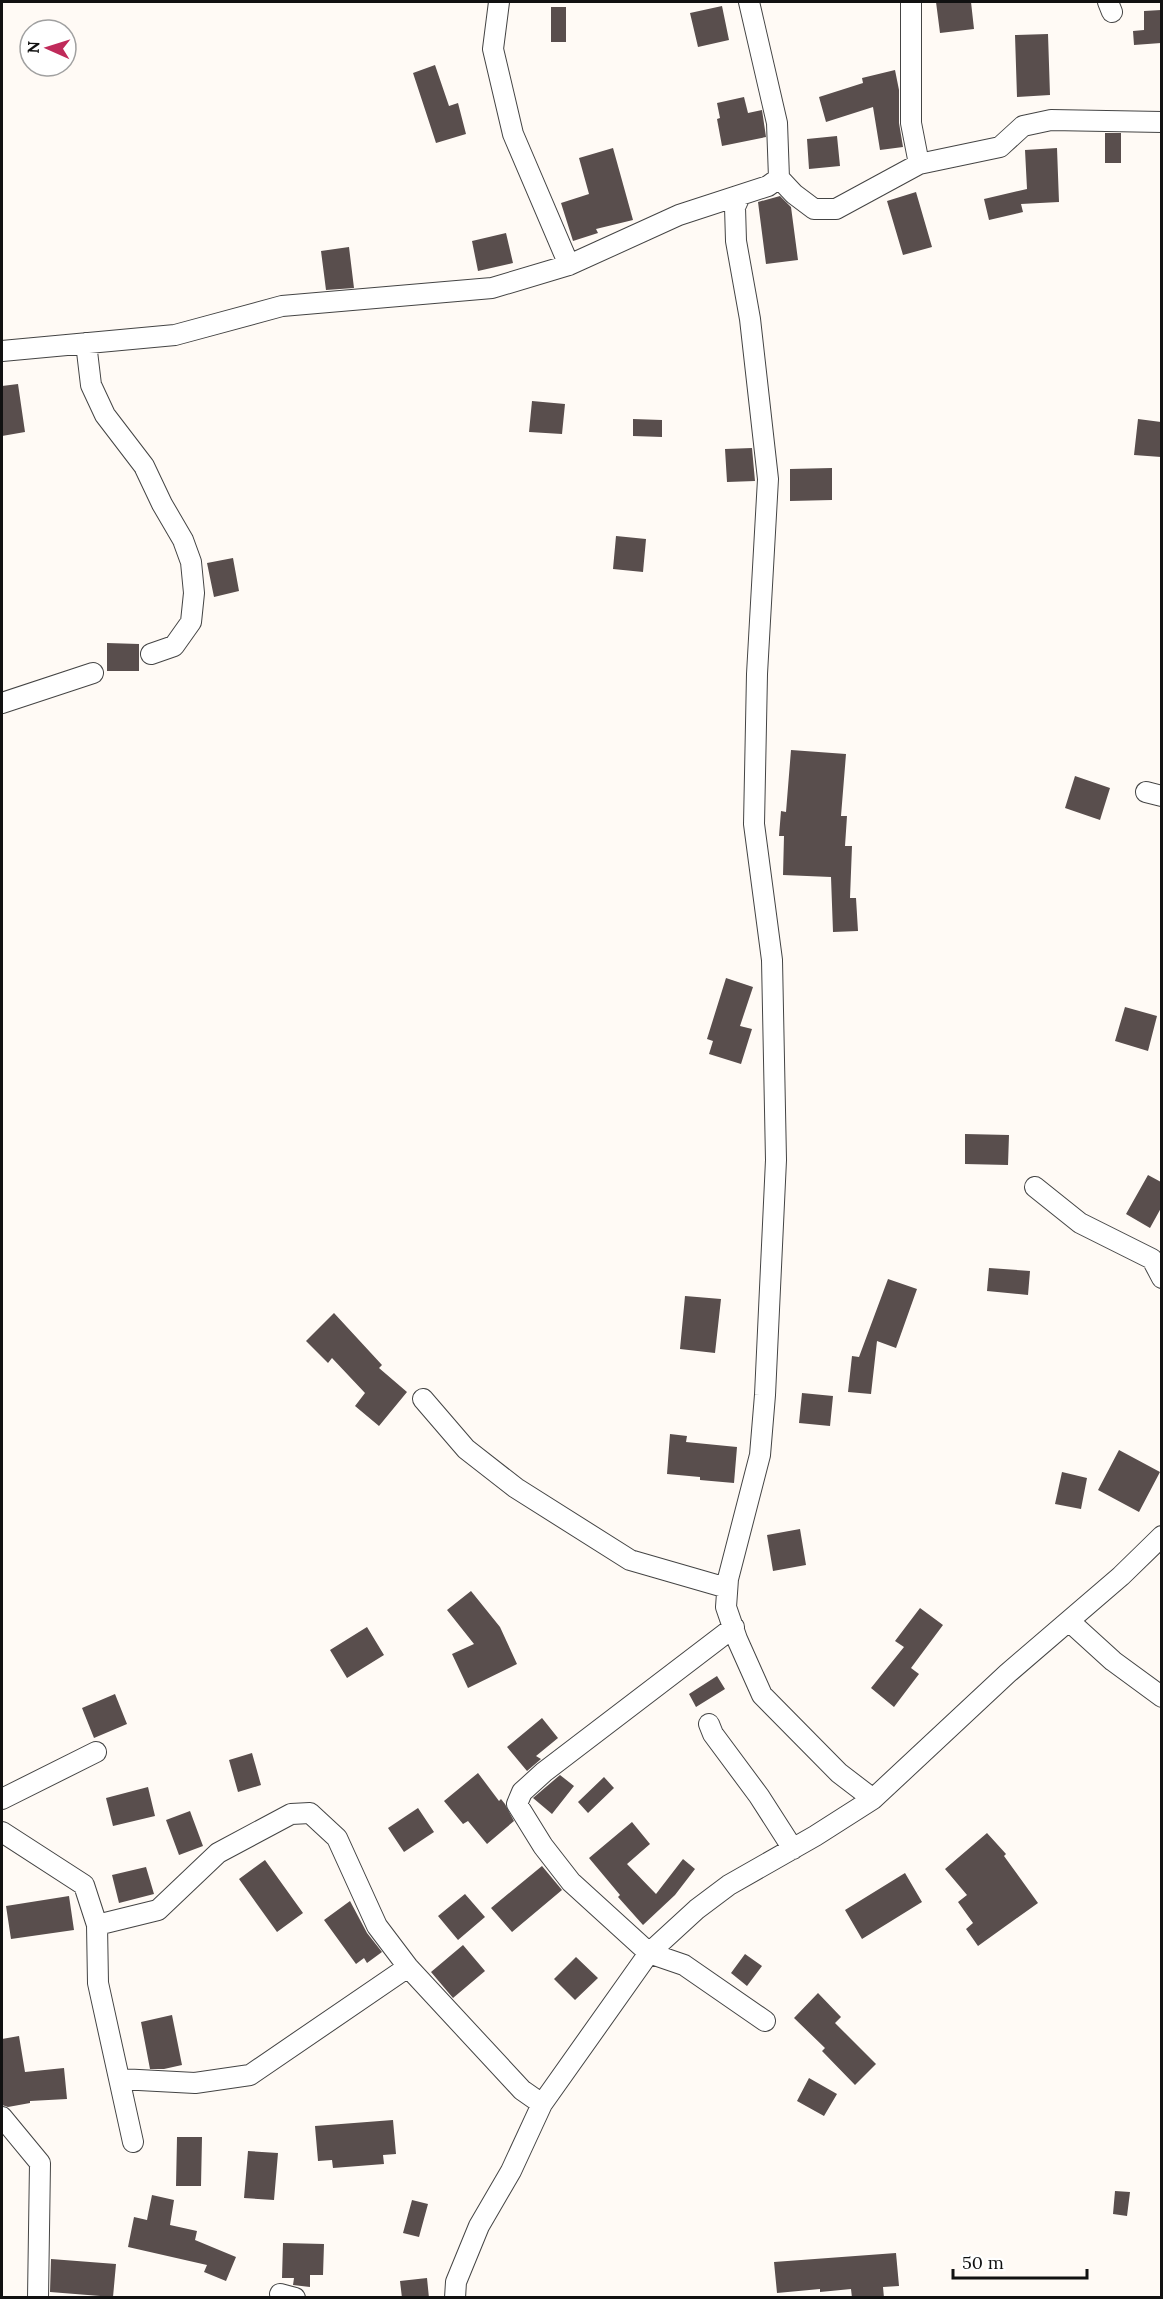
<svg xmlns="http://www.w3.org/2000/svg" width="1163" height="2299" viewBox="0 0 1163 2299" font-family="Lora,serif">
  <style>
    .building { fill: #594e4d }
    .lines { fill: none; stroke-linecap: round; stroke-linejoin: round }
    .minor-casing { stroke: #444; stroke-width: 22 }
    .minor { stroke: #fff; stroke-width: 20 }
  </style>
  <rect width="100%" height="100%" fill="#fffaf5"/>
  <!-- building -->
  <path class="building" d="M936 2H971L974 29 940 33Z
    M722 6 729 40 698 47 690 13Z
    M551 7H566V42H551Z
    M1161 10V43L1134 45 1133 31 1144 30V11Z
    M1048 34 1050 95 1017 97 1015 35Z
    M435 65 449 106 458 103 466 134 436 143 413 73Z
    M895 70 899 90V123L903 147 880 150 873 107 826 122 819 97 863 83 862 78Z
    M744 97 748 113 762 110 766 137 722 146 717 119 720 118 717 103Z
    M1105 133H1121V163H1105Z
    M837 136 840 166 809 169 807 139Z
    M613 148 633 220 596 229 598 233 573 241 561 203 589 194 579 158Z
    M1057 148 1059 202 1021 204 1023 212 989 220 984 199 1027 189 1025 150Z
    M916 192 932 247 903 255 887 201Z
    M780 196 791 207 798 260 766 264 758 202Z
    M506 233 513 263 478 271 472 241Z
    M349 247 354 288 326 290 321 251Z
    M18 384 25 432 2 436V386Z
    M532 401 565 404 562 434 529 432Z
    M633 419 662 420V437L633 436Z
    M1138 419 1161 422V457L1134 455Z
    M752 448 755 481 727 482 725 449Z
    M832 468V500L790 501V469Z
    M616 536 646 539 643 572 613 569Z
    M233 558 239 591 214 597 207 563Z
    M107 643 139 644V671H107Z
    M791 750 846 754 841 816H847L845 846H852L850 898H856L858 931 833 932 831 877 783 875 784 836H779L781 811 786 812Z
    M1075 776 1110 788 1100 820 1065 808Z
    M726 978 753 987 740 1026 752 1029 741 1064 709 1054 713 1041 707 1039Z
    M1125 1007 1157 1016 1148 1051 1115 1041Z
    M965 1134 1009 1135 1008 1165 965 1164Z
    M1148 1175 1161 1182V1208L1150 1228 1126 1214Z
    M989 1268 1030 1271 1028 1295 987 1291Z
    M888 1279 917 1289 896 1348 877 1341 871 1394 848 1392 852 1356 859 1357Z
    M685 1296 721 1299 715 1353 680 1349Z
    M334 1313 382 1365 379 1368 407 1392 379 1426 355 1406 365 1393 332 1358 328 1363 306 1341Z
    M802 1393 833 1396 830 1426 799 1423Z
    M670 1434 687 1436 686 1442 737 1447 734 1483 700 1480V1477L667 1474Z
    M1119 1450 1160 1472 1139 1512 1098 1490Z
    M1062 1472 1087 1478 1081 1509 1055 1504Z
    M800 1529 806 1565 773 1571 767 1535Z
    M471 1591 500 1627 517 1664 468 1688 452 1654 474 1644 447 1610Z
    M920 1608 943 1625 911 1668 919 1674 894 1707 871 1688 904 1647 895 1641Z
    M367 1627 384 1655 347 1678 330 1650Z
    M717 1676 725 1689 696 1707 689 1694Z
    M115 1694 127 1724 94 1738 82 1708Z
    M542 1718 558 1738 536 1756 541 1759 527 1771 507 1747Z
    M252 1753 261 1785 238 1792 229 1760Z
    M478 1773 499 1801 501 1799 505 1804 514 1821 487 1844 468 1821 463 1824 444 1801Z
    M560 1775 574 1786 552 1814 533 1798Z
    M604 1777 614 1788 588 1813 578 1802Z
    M148 1787 155 1816 113 1826 106 1798Z
    M418 1808 434 1832 404 1852 388 1828Z
    M190 1811 203 1846 179 1855 166 1820Z
    M632 1822 650 1844 627 1864 656 1894 683 1859 695 1869 675 1895 643 1925 618 1897 620 1895 589 1858Z
    M987 1833 1006 1854 1004 1856 1038 1903 978 1946 966 1929 973 1923 958 1902 967 1895 945 1869Z
    M265 1860 303 1913 277 1932 239 1879Z
    M542 1866 562 1890 512 1932 491 1908Z
    M146 1867 154 1894 119 1903 112 1875Z
    M905 1873 922 1902 862 1939 845 1910Z
    M465 1894 485 1917 458 1940 438 1916Z
    M69 1896 74 1930 11 1939 6 1906Z
    M350 1901 367 1933 382 1952 367 1963 364 1958 356 1964 324 1920Z
    M463 1945 485 1971 453 1998 431 1972Z
    M745 1954 762 1966 747 1986 731 1973Z
    M576 1957 598 1978 575 2000 554 1979Z
    M818 1993 841 2017 835 2023 876 2064 855 2085 822 2051 825 2048 794 2018Z
    M172 2015 182 2065 164 2069H150L141 2022Z
    M19 2036 25 2072 64 2068 67 2099 30 2101V2103L8 2107 2 2105V2039Z
    M809 2078 837 2094 824 2116 797 2101Z
    M393 2120 396 2154 383 2155 384 2164 333 2168 332 2160 318 2161 315 2126Z
    M177 2137H202L201 2186H176Z
    M248 2151 278 2153 274 2200 244 2198Z
    M1115 2191 1130 2192 1127 2216 1113 2214Z
    M152 2195 174 2200 170 2225 197 2231 195 2240 236 2257 226 2281 204 2272 207 2265 128 2247 134 2217 147 2220Z
    M412 2200 428 2204 419 2237 403 2233Z
    M283 2243 324 2244 323 2275H310V2287L293 2285 294 2278H282Z
    M896 2253 899 2286 883 2287 884 2298H852L851 2289 820 2292V2289L777 2293 774 2262Z
    M51 2259 116 2264 113 2297 50 2292Z
    M427 2278 429 2298H402L400 2281Z"/>
  <g class="lines">
    <!-- minor casing -->
    <g class="minor-casing">
      <path id="minor" d="M499 2 493 49 513 134 569 265
        M911 2V123L919 164
        M1108 2 1112 12
        M779 178 794 194 814 209H836L919 164 1000 147 1023 126 1051 120 1162 122
        M740 196 735 207 736 241 750 319 768 479 757 674 754 824 772 960 776 1160 765 1395 760 1455 728 1579 726 1607 737 1639 762 1695 839 1773 873 1799
        M86 343 91 385 105 415 144 466 162 504 183 540 191 562 194 593 191 622 174 646 151 654
        M2 351 175 335 282 306 492 288 569 265 679 215 768 186 779 178 777 123 749 2
        M2 703 93 673
        M1146 792 1162 796
        M1035 1187 1080 1223 1152 1259 1162 1278
        M423 1399 466 1449 516 1488 630 1560 727 1588
        M1069 1621 1113 1661 1162 1697
        M734 1627 544 1772 522 1792 517 1804 543 1846 571 1882 649 1953 684 1965 765 2021
        M709 1724 713 1734 759 1796 793 1849
        M2 1799 96 1752
        M2 1832 84 1885 97 1925 98 1983 133 2142
        M97 1925 158 1910 218 1853 291 1814 310 1813 337 1838 377 1926 408 1967 522 2090 542 2104
        M120 2079 195 2083 250 2075 408 1967
        M2 2117 40 2163 38 2298
        M280 2294 295 2298
        M455 2298 456 2282 479 2226 511 2171 542 2104 649 1953 697 1909 729 1885 815 1836 873 1799 1008 1673 1121 1576 1162 1536"/>
    </g>
    <!-- minor -->
    <use href="#minor" class="minor"/>
  </g>
  <!-- border -->
  <rect width="1163" height="2299" fill="none" stroke="#111111" stroke-width="6"/>
  <!-- north arrow -->
  <g transform="translate(48 48) rotate(273)"><circle r="28" fill="#ffffff" stroke="#a0a0a0" stroke-width="1.5"/>
  <path d="M0-4.5L10 22L0 15L-10 22Z" fill="#c02a5a"/>
  <text y="-9" font-size="16" font-weight="bold" text-anchor="middle" fill="#111111">N</text>
  </g>
  <!-- scale -->
  <path d="M953 2269v9h134v-9" fill="none" stroke="#111111" stroke-width="3"/>
  <text x="962" y="2269" font-size="18" fill="#111111" stroke="#ffffff" stroke-width="4.5" paint-order="stroke">50 m</text>
</svg>
